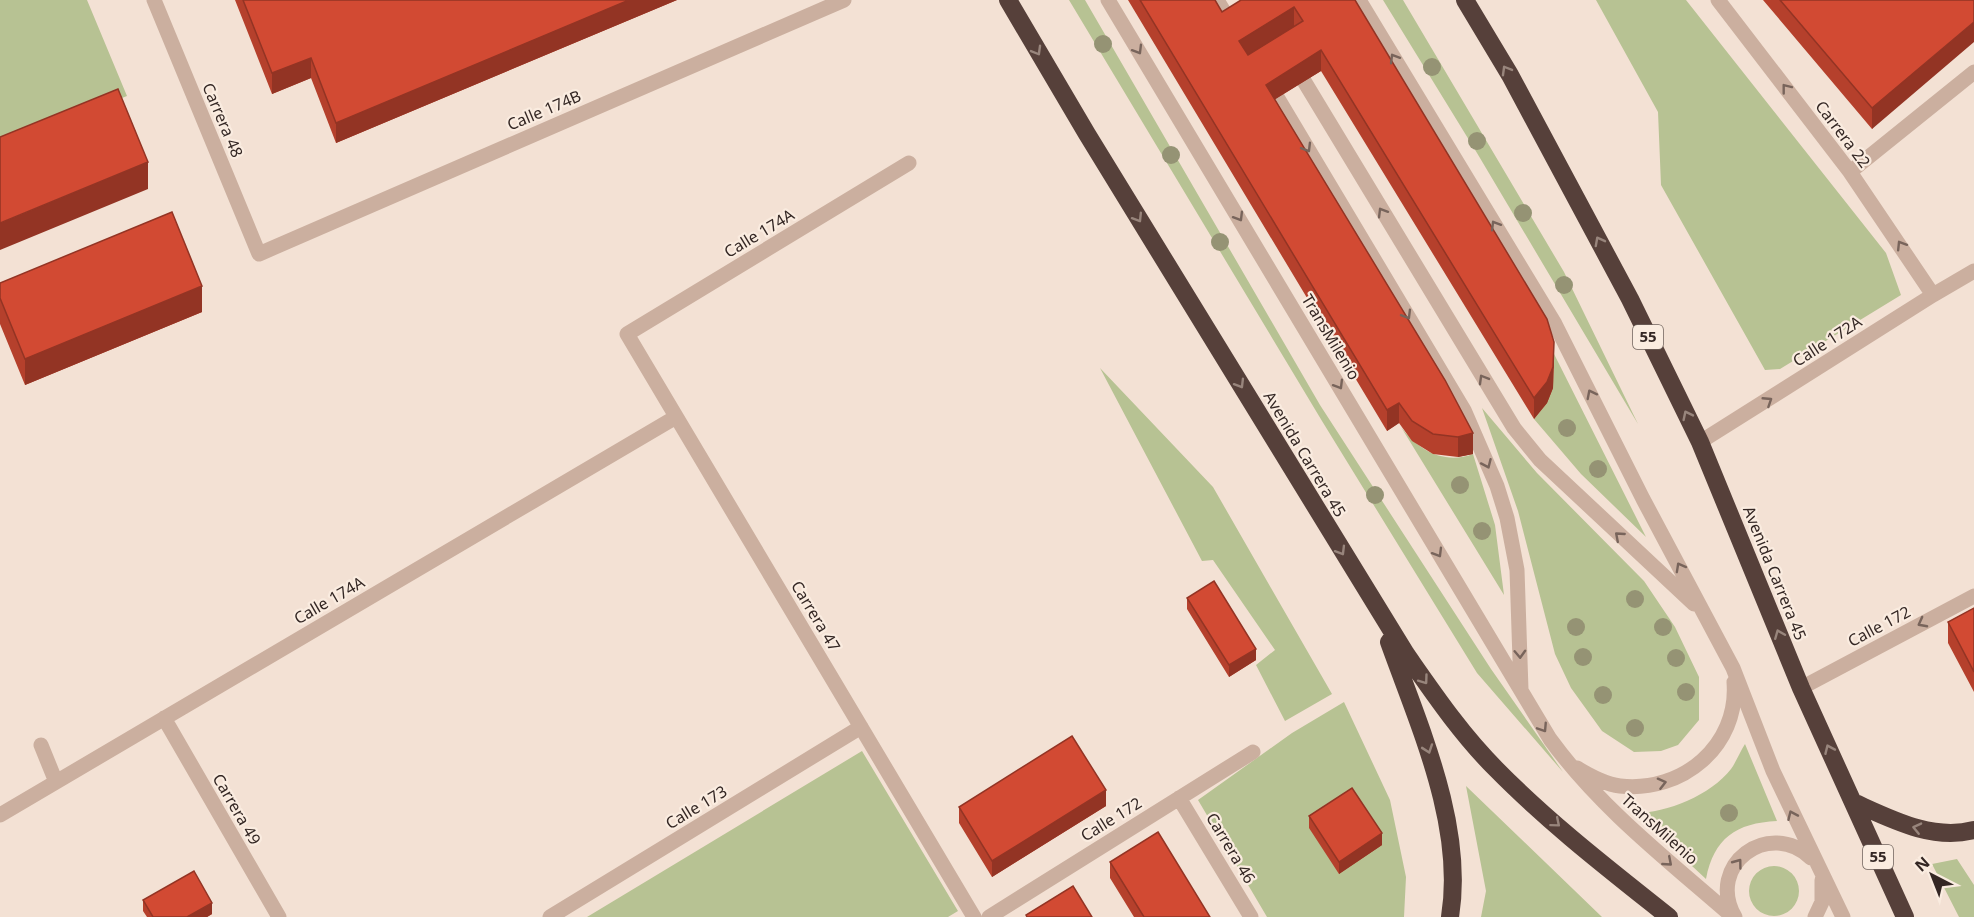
<svg xmlns="http://www.w3.org/2000/svg" width="1974" height="917" viewBox="0 0 1974 917" font-family="'Noto Sans',sans-serif">
  <style>
    .green { fill: #b7c293 }
    .lines { fill: none; stroke-linecap: round; stroke-linejoin: round }
    .minor { stroke: #cbaf9f; stroke-width: 15 }
    .highway { stroke: #56403a; stroke-width: 18 }
    .tree { fill: #959374 }
    .wall { fill: #b5402c }
    .shaded-wall { fill: #933424 }
    .building { fill: #d24a33; stroke: #933424; stroke-width: 1.5; fill-rule: evenodd }
    .oneway { stroke: #78645b }
    .oneway2 { stroke: #98857c }
    .labels { text-anchor: middle; stroke-width: 4.5; stroke-linejoin: round; paint-order: stroke }
    .shield { fill: #faece0; stroke: #6f625c; stroke-width: 1.5 }
    .shield-label { font-size: 15px; font-weight: bold; fill: #342724 }
    .street-label { font-size: 16px; fill: #342724; stroke: #faece0 }
  </style>
  <rect width="100%" height="100%" fill="#f3e1d4"/>
  <!-- green -->
  <path class="green" d="M0 0H87L127 96 0 146Z
    M1069 0H1085L1320 405 1491 669 1563 772 1477 673 1322 421Z
    M1383 0H1403L1564 272 1638 424 1477 153Z
    M1596 0H1686L1886 253 1901 295 1780 369 1765 370 1661 185 1658 112Z
    M1547 340 1646 537 1581 474 1534 419C1557 394 1557 371 1547 340Z
    M1100 368 1213 487 1332 694 1285 721 1256 665 1275 650 1213 560 1202 561Z
    M1482 408 1537 473 1644 581 1675 627 1699 677V720L1678 745 1661 751 1634 752 1602 731 1571 688 1555 654 1518 511Z
    M1401 427C1418 450 1444 465 1473 454L1495 525 1504 595Z
    M1344 702 1390 800 1406 877 1404 917H1267L1198 800 1292 733Z
    M1745 744 1777 821C1736 823 1714 838 1706 879L1635 813C1667 813 1711 795 1731 769 1736 762 1740 752 1745 744Z
    M862 751 958 911 948 917H587Z
    M1466 786 1602 917H1481L1486 891Z
    M1957 859 1974 885V917H1959L1932 864Z
    M1749 891a25 25 0 1 1 50 0a25 25 0 1 1-50 0Z"/>
  <g class="lines">
    <!-- minor -->
    <path class="minor" d="M154 0 259 254 844 0
      M1108 0 1550 739C1600 808 1669 861 1733 917
      M1217 0 1232 25
      M1359 0 1555 324 1643 499 1733 668 1773 771 1843 917
      M1718 0 1850 172 1933 295
      M1304 81 1514 428 1540 460 1694 604
      M1277 97 1464 410 1497 486 1507 518 1517 570 1521 690
      M909 163 627 334 974 917
      M1850 172 1974 72
      M1700 442 1933 295 1974 271
      M1801 688 1974 596
      M164 718 279 917
      M41 745 56 782
      M1577 768C1590 776 1605 784 1620 786 1682 793 1739 746 1734 682
      M1179 798 1251 917
      M0 815 676 417
      M550 917 861 727
      M989 917 1253 752
      M1735 917C1705 865 1769 818 1811 858
      M1815 917 1822 902V880"/>
    <!-- highway -->
    <path class="highway" d="M1008 0 1087 134 1406 654C1434 694 1461 734 1496 769 1549 823 1610 870 1669 917
      M1465 0 1510 75 1630 299 1700 442 1801 688 1905 917
      M1389 642C1419 726 1465 826 1450 917
      M1853 802C1891 819 1932 841 1974 830"/>
  </g>
  <!-- trees -->
  <g class="tree">
    <circle cx="1103" cy="44" r="9"/>
    <circle cx="1432" cy="67" r="9"/>
    <circle cx="1477" cy="141" r="9"/>
    <circle cx="1171" cy="155" r="9"/>
    <circle cx="1523" cy="213" r="9"/>
    <circle cx="1220" cy="242" r="9"/>
    <circle cx="1564" cy="285" r="9"/>
    <circle cx="1567" cy="428" r="9"/>
    <circle cx="1598" cy="469" r="9"/>
    <circle cx="1460" cy="485" r="9"/>
    <circle cx="1375" cy="495" r="9"/>
    <circle cx="1482" cy="531" r="9"/>
    <circle cx="1635" cy="599" r="9"/>
    <circle cx="1576" cy="627" r="9"/>
    <circle cx="1663" cy="627" r="9"/>
    <circle cx="1583" cy="657" r="9"/>
    <circle cx="1676" cy="658" r="9"/>
    <circle cx="1686" cy="692" r="9"/>
    <circle cx="1603" cy="695" r="9"/>
    <circle cx="1635" cy="728" r="9"/>
    <circle cx="1729" cy="813" r="9"/>
  </g>
  <!-- wall -->
  <path class="wall" d="M235 0H677L336 143 311 78 272 94Z
    M1128 0H1215L1222 12 1355 0 1554 363 1553 388 1547 403 1534 419 1321 71 1275 99 1473 454 1458 457 1433 454 1412 441 1399 423 1387 431Z
    M1763 0H1974L1872 129Z
    M0 283 202 312 25 385 0 324Z
    M1187 598 1256 660 1229 677 1187 609Z
    M1974 608V692L1948 643V622Z
    M1106 806 992 877 959 823V807Z
    M1309 816 1382 845 1339 874 1309 828Z
    M1110 862 1210 917H1134L1110 878Z
    M143 900 212 914 207 917H147L143 911Z"/>
  <!-- shaded-wall -->
  <path class="shaded-wall" d="M629 0H677L336 143V123Z
    M1294 7V27L1239 62V41Z
    M1974 22V42L1872 129V108Z
    M1321 50V71L1266 105V85Z
    M311 58V78L272 94V73Z
    M148 162V189L0 250V223Z
    M202 286V312L25 385V359Z
    M1554 342 1553 388 1547 403 1534 419V398Z
    M1399 403V423L1387 431V410Z
    M1473 433V454L1458 457V437Z
    M1256 649V660L1229 677V665Z
    M1106 790V806L992 877V861Z
    M1382 833V845L1339 874V862Z
    M212 903V914L207 917H187Z"/>
  <!-- building -->
  <path class="building" d="M243 0H629L336 123 311 58 272 73Z
    M1140 0H1215L1222 12 1241 0H1355L1547 319 1554 342 1553 367 1547 382 1534 398 1321 50 1266 85 1445 380 1473 433 1458 437 1433 434 1412 421 1399 403 1387 410ZM1294 7 1303 21 1248 55 1239 41Z
    M1780 0H1974V22L1872 108Z
    M118 89 148 162 0 223V137Z
    M172 212 202 286 25 359 0 298V283Z
    M1214 581 1256 649 1229 665 1187 598Z
    M1974 608V672L1948 622Z
    M1072 736 1106 790 992 861 959 807Z
    M1352 788 1382 833 1339 862 1309 816Z
    M1158 832 1210 917H1144L1110 862Z
    M194 871 212 903 187 917H153L143 900Z
    M1073 886 1092 917H1027L1026 915Z"/>
  <!-- one-way arrows -->
  <defs><path id="oneway-chevron" d="M-2-3.5L2.5 0L-2 3.5" fill="none" stroke-width="1.6" stroke-linecap="round" stroke-linejoin="round" transform="scale(1.5)"/></defs>
  <g class="oneway">
    <use href="#oneway-chevron" transform="translate(1138 50) rotate(59)"/>
    <use href="#oneway-chevron" transform="translate(1394 58) rotate(-121)"/>
    <use href="#oneway-chevron" transform="translate(1786 88) rotate(-128)"/>
    <use href="#oneway-chevron" transform="translate(1307 148) rotate(59)"/>
    <use href="#oneway-chevron" transform="translate(1382 212) rotate(-121)"/>
    <use href="#oneway-chevron" transform="translate(1239 217) rotate(59)"/>
    <use href="#oneway-chevron" transform="translate(1495 225) rotate(-121)"/>
    <use href="#oneway-chevron" transform="translate(1901 245) rotate(-122)"/>
    <use href="#oneway-chevron" transform="translate(1407 315) rotate(59)"/>
    <use href="#oneway-chevron" transform="translate(1483 379) rotate(-120)"/>
    <use href="#oneway-chevron" transform="translate(1339 385) rotate(59)"/>
    <use href="#oneway-chevron" transform="translate(1591 394) rotate(-117)"/>
    <use href="#oneway-chevron" transform="translate(1768 401) rotate(-33)"/>
    <use href="#oneway-chevron" transform="translate(1487 464) rotate(66)"/>
    <use href="#oneway-chevron" transform="translate(1619 536) rotate(-139)"/>
    <use href="#oneway-chevron" transform="translate(1438 553) rotate(59)"/>
    <use href="#oneway-chevron" transform="translate(1680 567) rotate(-119)"/>
    <use href="#oneway-chevron" transform="translate(1922 623) rotate(152)"/>
    <use href="#oneway-chevron" transform="translate(1520 654) rotate(88)"/>
    <use href="#oneway-chevron" transform="translate(1543 728) rotate(57)"/>
    <use href="#oneway-chevron" transform="translate(1662 783) rotate(-14)"/>
    <use href="#oneway-chevron" transform="translate(1792 815) rotate(-114)"/>
    <use href="#oneway-chevron" transform="translate(1668 862) rotate(41)"/>
    <use href="#oneway-chevron" transform="translate(1738 863) rotate(-53)"/>
  </g>
  <g class="oneway2">
    <use href="#oneway-chevron" transform="translate(1037 51) rotate(60)"/>
    <use href="#oneway-chevron" transform="translate(1506 70) rotate(-120)"/>
    <use href="#oneway-chevron" transform="translate(1138 218) rotate(58)"/>
    <use href="#oneway-chevron" transform="translate(1599 241) rotate(-118)"/>
    <use href="#oneway-chevron" transform="translate(1240 384) rotate(59)"/>
    <use href="#oneway-chevron" transform="translate(1687 415) rotate(-116)"/>
    <use href="#oneway-chevron" transform="translate(1341 551) rotate(59)"/>
    <use href="#oneway-chevron" transform="translate(1779 634) rotate(-112)"/>
    <use href="#oneway-chevron" transform="translate(1424 680) rotate(54)"/>
    <use href="#oneway-chevron" transform="translate(1428 749) rotate(71)"/>
    <use href="#oneway-chevron" transform="translate(1829 749) rotate(-114)"/>
    <use href="#oneway-chevron" transform="translate(1556 823) rotate(40)"/>
    <use href="#oneway-chevron" transform="translate(1917 828) rotate(-167)"/>
  </g>
  <g class="labels">
    <!-- shield labels -->
    <g class="shield">
      <rect x="1633" y="325" width="30" height="24" rx="4.5"/>
      <rect x="1863" y="845" width="30" height="24" rx="4.5"/>
    </g>
    <g class="shield-label">
      <text x="1648" y="342">55</text>
      <text x="1878" y="862">55</text>
    </g>
    <!-- street labels -->
    <g class="street-label">
      <text transform="translate(544 110) rotate(-23)" y="6">Calle 174B</text>
      <text transform="translate(223 120) rotate(67)" y="6">Carrera 48</text>
      <text transform="translate(1843 134) rotate(53)" y="6">Carrera 22</text>
      <text transform="translate(759 233) rotate(-31)" y="6">Calle 174A</text>
      <text transform="translate(1331 337) rotate(59)" y="6">TransMilenio</text>
      <text transform="translate(1827 341) rotate(-33)" y="6">Calle 172A</text>
      <text transform="translate(1305 454) rotate(59)" y="6">Avenida Carrera 45</text>
      <text transform="translate(1775 573) rotate(68)" y="6">Avenida Carrera 45</text>
      <text transform="translate(329 600) rotate(-30)" y="6">Calle 174A</text>
      <text transform="translate(816 616) rotate(59)" y="6">Carrera 47</text>
      <text transform="translate(1879 626) rotate(-28)" y="6">Calle 172</text>
      <text transform="translate(696 807) rotate(-31)" y="6">Calle 173</text>
      <text transform="translate(237 809) rotate(60)" y="6">Carrera 49</text>
      <text transform="translate(1111 819) rotate(-32)" y="6">Calle 172</text>
      <text transform="translate(1660 829) rotate(42)" y="6">TransMilenio</text>
      <text transform="translate(1231 848) rotate(59)" y="6">Carrera 46</text>
    </g>
  </g>
  <!-- north arrow -->
  <g transform="translate(1932 875) rotate(318)" stroke="#faece0" stroke-width="4.5" paint-order="stroke">
  <path d="M0-4.5L10 22L0 15L-10 22Z" fill="#342724"/>
  <text y="-9" font-size="16" font-weight="bold" text-anchor="middle" fill="#342724">N</text>
  </g>
</svg>
